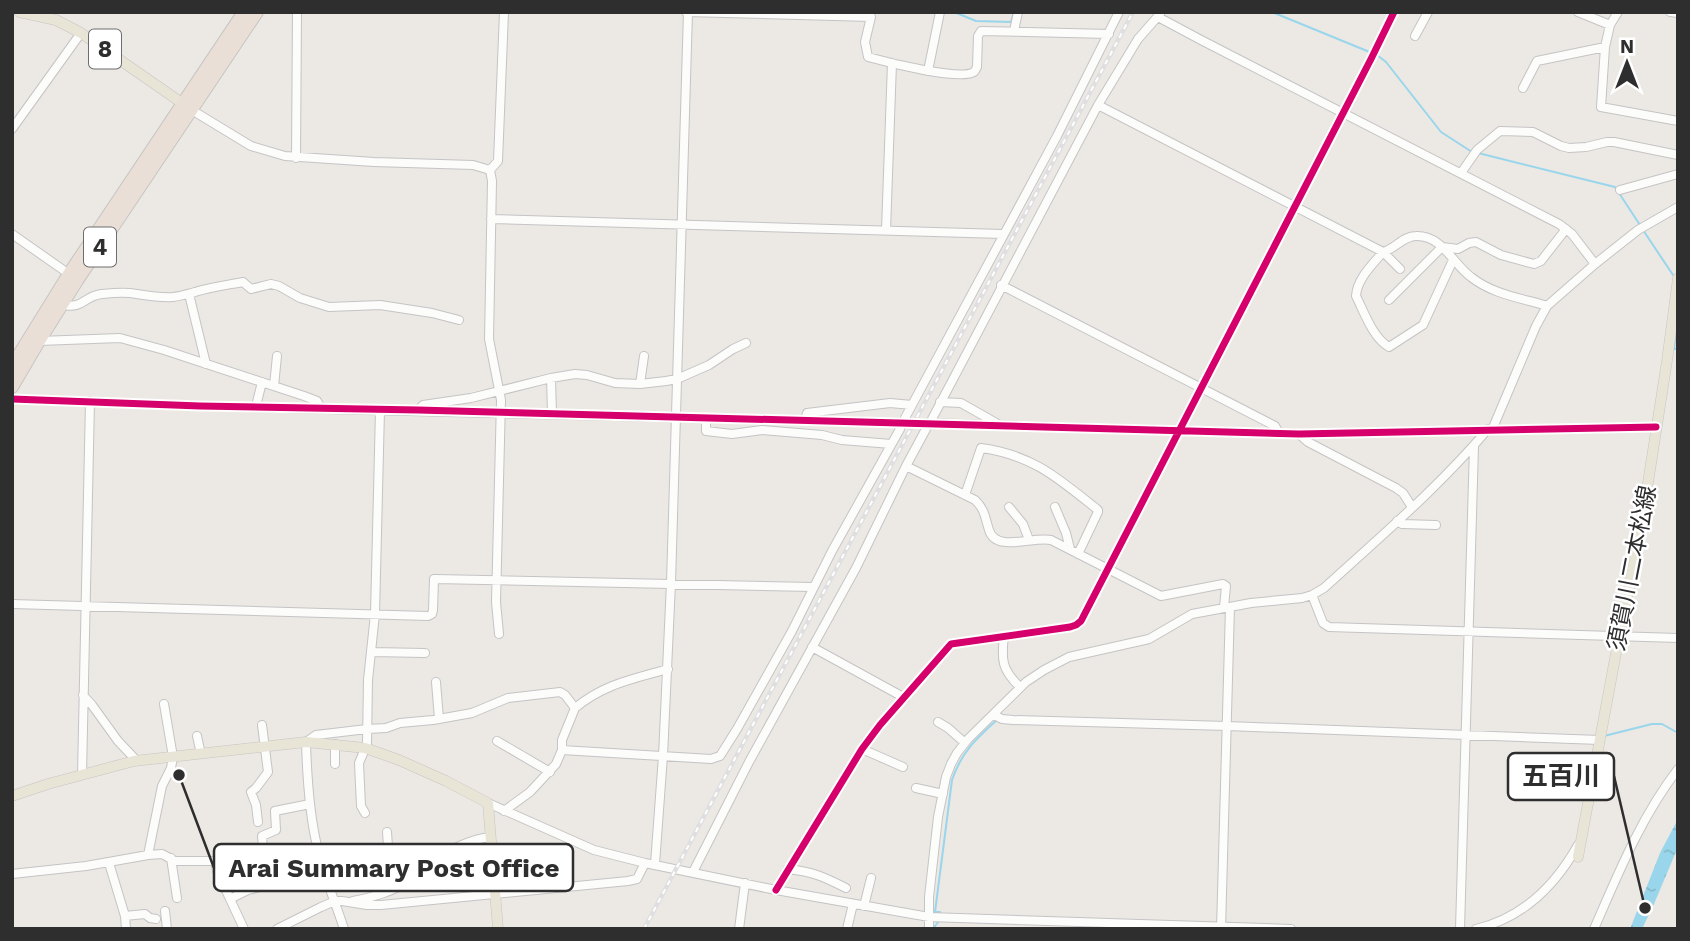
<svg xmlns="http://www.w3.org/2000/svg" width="1690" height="941" viewBox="0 0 1690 941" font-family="'Work Sans','Noto Sans JP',sans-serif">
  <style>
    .water { fill: url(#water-ripples) }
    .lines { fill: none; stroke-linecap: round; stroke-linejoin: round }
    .stream { stroke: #99d6ec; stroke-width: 2 }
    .minor-casing { stroke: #c5c4c5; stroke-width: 10 }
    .major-casing { stroke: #c6c5c4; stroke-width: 11 }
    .highway-casing { stroke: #c6c5c4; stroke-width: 14 }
    .minor { stroke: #fcfcfb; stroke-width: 8 }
    .major { stroke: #e8e4d6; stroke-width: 10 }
    .highway { stroke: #eadfd6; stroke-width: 12 }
    .rail-casing { stroke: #dfdfe1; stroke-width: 4.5 }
    .rail { stroke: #fff; stroke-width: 2; stroke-dasharray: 5; stroke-linecap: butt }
    .minor-bridge-casing { stroke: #c5c4c5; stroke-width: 10; stroke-linecap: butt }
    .minor-bridge { stroke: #fcfcfb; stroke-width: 8 }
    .cycleway-casing { stroke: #fff; stroke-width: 11 }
    .cycleway { stroke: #d6006c; stroke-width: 7 }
    .labels { text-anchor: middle; stroke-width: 5; stroke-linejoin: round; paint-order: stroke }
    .shield { fill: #fff; stroke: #6d6d6d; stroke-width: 2 }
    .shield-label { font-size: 23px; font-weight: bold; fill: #2e2e2e }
    .street-label { font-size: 24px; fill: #2e2e2e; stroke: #fff }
    .leader { fill: none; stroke: #2e2e2e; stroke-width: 2.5 }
    .callout-dot { fill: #2e2e2e; stroke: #fff; stroke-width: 2.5 }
    .callout { fill: #fff; stroke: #2e2e2e; stroke-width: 2.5 }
    .callout-label { font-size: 26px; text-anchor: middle; font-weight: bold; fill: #2e2e2e }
  </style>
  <defs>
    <pattern id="water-ripples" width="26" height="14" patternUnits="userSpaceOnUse" patternTransform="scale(1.75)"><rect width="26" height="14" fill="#99d6ec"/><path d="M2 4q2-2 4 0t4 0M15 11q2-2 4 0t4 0" fill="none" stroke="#84b8cb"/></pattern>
  </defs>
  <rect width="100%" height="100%" fill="#ece8e4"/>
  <!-- water -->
  <path class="water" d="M1678 819V847L1654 904 1642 929H1630L1660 853Z"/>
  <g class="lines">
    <!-- stream -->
    <path class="stream" d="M954 12 976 21 1011 22 1014 12
      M1272 12 1372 53
      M1377 55 1386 62 1441 132 1472 152
      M1478 153 1615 187 1640 225
      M1643 230 1673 275
      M1678 317 1674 349H1678
      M1604 736 1652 724H1662L1678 733
      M940 912H935L952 780C962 751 976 739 998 719
      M935 929V926L939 921"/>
    <!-- minor casing -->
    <g class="minor-casing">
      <path id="minor" d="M686 12 871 17 865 42 868 57C886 62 960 81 974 72 975 71 976 69 977 67L978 36 981 31 1109 34
        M1578 12 1610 25 1618 12
        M1670 12 1678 13
        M1158 17 1201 40 1559 224 1572 234 1595 264
        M1014 31 1018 12
        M1415 36 1428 12
        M1605 47 1601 107 1678 121
        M928 71 940 12
        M1523 88 1537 61 1605 47 1610 25
        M1098 105 1383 252C1395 249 1403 236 1416 236 1442 235 1453 264 1471 277 1492 294 1521 298 1547 306
        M190 109 251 146 285 156 374 162 473 165 490 170 492 181 489 339 501 400 496 602 499 634
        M12 129 81 33
        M296 158 297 12
        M490 170 498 161 504 12
        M1461 173 1477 150 1500 131 1533 132 1561 146 1569 148 1586 147 1607 142H1614L1678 155
        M1620 190 1678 174
        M491 219 1003 234
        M886 230 892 63
        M12 234 69 274
        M1400 269 1383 252C1372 265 1357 279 1356 296 1364 312 1373 338 1389 347L1423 325 1453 260
        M1001 285 1275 426 1279 433
        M189 294 206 364
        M1389 300 1442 247 1458 249 1469 243 1476 242 1501 255 1534 264 1541 261 1566 229
        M62 305C85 309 83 296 102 294 111 293 121 292 130 293 144 295 158 298 173 297 181 296 187 294 195 292 211 287 227 285 243 282L251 289 271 284 279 286 300 298 329 307 380 305 432 313 459 320
        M39 341 120 338 164 350 304 396 317 401 321 408
        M551 378 552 414
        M640 384 644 356
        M274 386 277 356
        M12 399 200 406 907 423
        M940 402 961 403 998 424
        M256 406 262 382
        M418 410 423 405 471 398 551 378 575 374 587 375 615 383 640 384 666 381 677 379 709 365 733 349 746 343
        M706 418V431L732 434 762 430 822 435 842 440 891 444
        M905 418 1057 136 1119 12
        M932 419 1098 105 1138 39 1160 14
        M805 420 807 413 890 403 912 405
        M927 423 1299 434 1656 427
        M1492 430 1536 326 1547 306 1595 264 1638 230 1678 207
        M1299 434 1308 442 1396 488 1403 493 1412 507
        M906 466 975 500C985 509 985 518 989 530 996 553 1033 536 1051 540L1161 596 1223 584 1226 586 1224 607
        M965 495 981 448C1033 455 1058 478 1098 510V512L1078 554
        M1009 507 1023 524 1029 540
        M1055 507 1066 533 1070 549
        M1397 521 1402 524 1436 525
        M1312 595 1323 623 1329 627 1678 638
        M12 604 428 616 432 614 433 610 434 579 812 587
        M1004 636C1001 660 1002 670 1020 687
        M812 647 905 698
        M372 652 425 653
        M436 682 439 719
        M83 695 92 705 118 741 137 761
        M575 708C604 684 633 679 668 669
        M994 715 1002 719 1013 720 1227 726 1600 740
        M938 722 948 728 965 743
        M197 736 201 754
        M497 741 550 772
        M862 749 903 767
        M562 750 711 759 720 756 737 729 792 631 832 551 900 429
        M335 764V744
        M82 775 90 401
        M916 788 943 794
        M488 803 594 850 645 863 776 890 929 917 1291 929
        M365 813 361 806 359 763 367 744 368 680 375 614 380 410
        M258 822 256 805 251 792 256 788 268 772 262 725
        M387 832 391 889
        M148 855 162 854 175 861H215L217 871 244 929
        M171 858 177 898
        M215 861 242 862 264 860 262 836 276 830 275 811 310 804
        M109 863 125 916 126 929
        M655 864 663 756 671 583 688 12
        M788 869C814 872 824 877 846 888
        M693 872 749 762 856 568 906 466 926 429
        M12 874 86 866 148 855 162 786 171 768 173 757 164 704
        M776 890 862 749 880 725 951 644 1070 627 1076 625 1081 621 1371 59 1394 12
        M230 899 248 890 268 885
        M353 901C371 898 394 891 409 881 415 876 420 871 426 866 445 852 466 840 490 837
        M864 906 871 878
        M165 911 167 929
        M125 916 145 914 150 918 156 919
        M277 929 321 907 335 901H342L367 905H381L628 881 637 879 645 863
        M344 929C335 901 323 874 317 846 309 812 307 777 306 742L316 735 367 729 386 728 400 723 433 720 472 713 508 698 560 692 565 695 575 708 562 740V750L556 764 530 792 504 811
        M739 929 745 883
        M847 929 853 904
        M929 929V897L938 817 946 777 951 764 957 753 968 739 1026 682 1044 670 1069 657 1149 639 1192 614 1251 603 1302 598 1312 595 1324 588C1380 537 1439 487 1488 429
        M1221 929 1230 607
        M1460 929 1474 446
        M1476 929C1523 918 1555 886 1578 845
        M1594 929C1618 874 1641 817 1678 769"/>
    </g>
    <!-- major casing -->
    <g class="major-casing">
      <path id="major" d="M19 12 56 20 81 33 182 103
        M12 796 48 784 134 761 306 742 365 748 399 760 446 781 488 803 498 929
        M1578 857 1619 637 1640 534 1667 361 1678 278"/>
    </g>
    <!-- highway casing -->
    <g class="highway-casing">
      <path id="highway" d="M12 366 69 274 244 12
        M12 387 39 341 78 279 257 12"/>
    </g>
    <!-- minor -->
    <use href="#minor" class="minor"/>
    <!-- major -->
    <use href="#major" class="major"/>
    <!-- highway -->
    <use href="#highway" class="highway"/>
    <!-- rail casing -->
    <g class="rail-casing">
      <path id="rail" d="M644 929 1133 12"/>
    </g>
    <!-- rail -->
    <use href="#rail" class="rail"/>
    <!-- minor-bridge casing -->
    <g class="minor-bridge-casing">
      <path id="minor-bridge" d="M907 423H927"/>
    </g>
    <!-- minor-bridge -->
    <use href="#minor-bridge" class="minor-bridge"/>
    <!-- cycleway casing -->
    <g class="cycleway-casing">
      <path id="cycleway" d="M12 399 200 406 418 410 1299 434 1656 427
        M776 890 862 749 880 725 951 644 1070 627 1076 625 1081 621 1371 59 1394 12"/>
    </g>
    <!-- cycleway -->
    <use href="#cycleway" class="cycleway"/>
  </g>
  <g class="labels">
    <!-- shield labels -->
    <g class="shield">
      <rect x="89" y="29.5" width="32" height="39" rx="5"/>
      <rect x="84" y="227.5" width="32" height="39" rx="5"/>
    </g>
    <g class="shield-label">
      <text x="105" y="57">8</text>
      <text x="100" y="255">4</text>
    </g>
    <!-- street labels -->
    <g class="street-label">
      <text transform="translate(1632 568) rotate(-79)" y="8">須賀川二本松線</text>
    </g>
  </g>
  <!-- callouts -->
  <path class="leader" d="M1645 908L1614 776M179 775L214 868"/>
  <g class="callout-dot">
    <circle cx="1645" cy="908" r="7"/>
    <circle cx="179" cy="775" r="7"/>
  </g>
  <g class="callout">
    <rect x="1508" y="753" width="106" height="47" rx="7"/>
    <rect x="214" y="844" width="359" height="47" rx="7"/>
  </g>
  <g class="callout-label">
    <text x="1561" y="785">五百川</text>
    <text x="394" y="877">Arai Summary Post Office</text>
  </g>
  <!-- border -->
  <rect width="1690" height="941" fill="none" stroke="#2e2e2e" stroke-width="28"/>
  <!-- north arrow -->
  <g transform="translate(1627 63)" stroke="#ffffff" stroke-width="5" paint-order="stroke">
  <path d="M0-5L12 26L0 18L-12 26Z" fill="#2e2e2e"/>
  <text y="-10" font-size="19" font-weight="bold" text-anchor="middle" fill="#2e2e2e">N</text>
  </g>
</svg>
